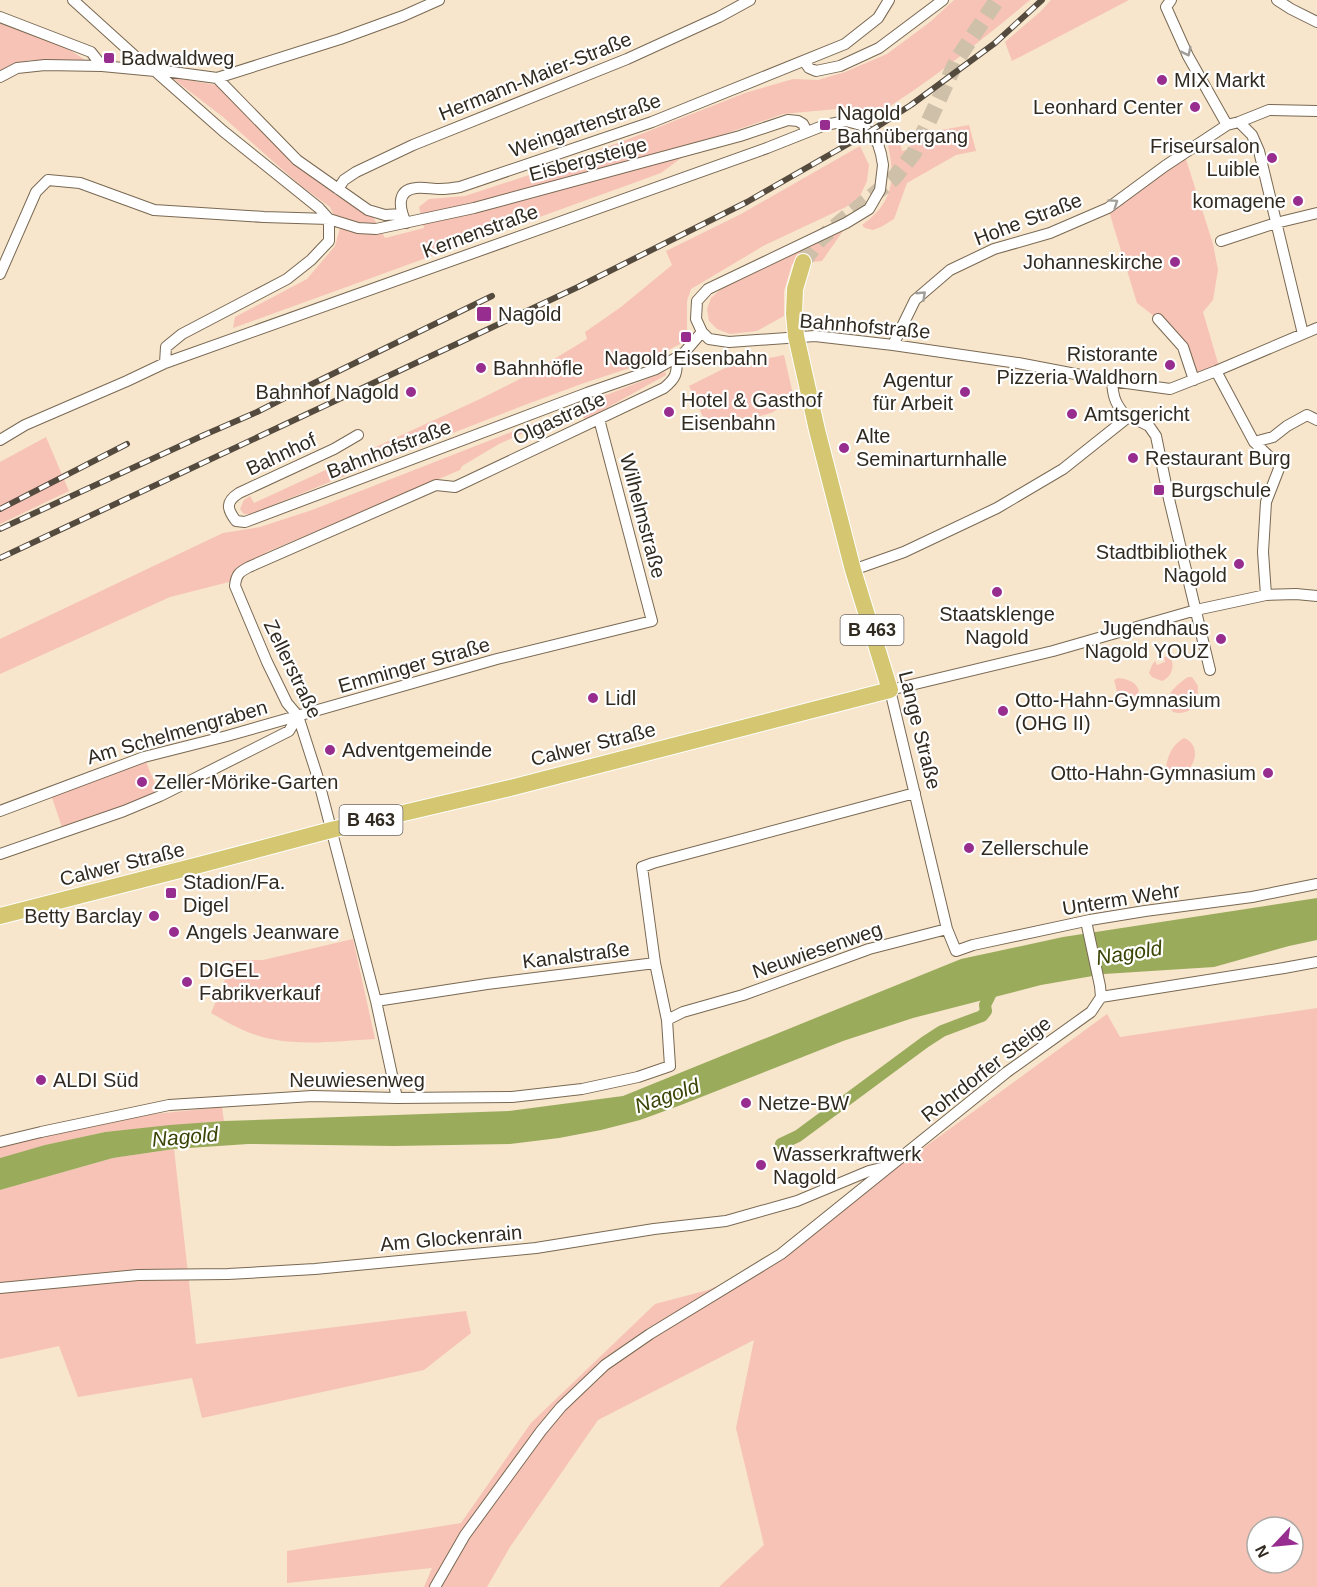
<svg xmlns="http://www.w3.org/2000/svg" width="1317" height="1587" viewBox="0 0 1317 1587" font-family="Helvetica,sans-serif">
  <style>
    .green { fill: #f7c3b6; fill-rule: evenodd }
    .water { fill: #9aab5c }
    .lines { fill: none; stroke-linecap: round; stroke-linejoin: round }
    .canal { stroke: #9aab5c; stroke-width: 12 }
    .primary-tunnel { stroke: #cfc0aa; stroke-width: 16; stroke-dasharray: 16 8; stroke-linecap: butt }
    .minor-casing { stroke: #796953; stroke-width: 12 }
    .primary-casing { stroke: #fff; stroke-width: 18 }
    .minor { stroke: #fff; stroke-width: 10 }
    .primary { stroke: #d5c672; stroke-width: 16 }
    .rail-casing { stroke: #544b3e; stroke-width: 6 }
    .rail { stroke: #fff; stroke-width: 4; stroke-dasharray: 11; stroke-linecap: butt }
    .oneway { stroke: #a29f9b }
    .poi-dot { fill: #972d8f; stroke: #fff; stroke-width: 2 }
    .labels { text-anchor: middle; stroke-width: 4.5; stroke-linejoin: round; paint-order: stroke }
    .shield { fill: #fff; stroke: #6f6a63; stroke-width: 1.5 }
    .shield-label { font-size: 18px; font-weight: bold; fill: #312a20 }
    .poi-label { font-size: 20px; fill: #312a20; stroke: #fff; text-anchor: start }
    .street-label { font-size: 20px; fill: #312a20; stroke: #fff }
    .water-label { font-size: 21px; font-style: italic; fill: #3b4506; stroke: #fff }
  </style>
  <rect width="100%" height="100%" fill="#f7e5cc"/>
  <!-- green -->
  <path class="green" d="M954 0H1030C981 41 931 81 876 115L865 112 858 107 783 114 704 141 661 173 233 328 235 317 307 279 335 246 340 228 330 207 300 185 223 117 171 77 216 85 292 161 336 195 373 217 385 238 424 228 419 207 429 199 465 196 532 174 626 140 745 93 793 79 818 80 845 72 887 54 930 22Z
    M1051 0H1129L1012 61 1005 42 1040 12Z
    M0 22 67 48 85 60H29L0 72Z
    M969 125 976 151 956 155 907 183 894 219 881 227 873 230 865 228 862 225C894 202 896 178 887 141L899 138 902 151 911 149 908 136Z
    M860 146 869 165 867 181 860 196 846 207 765 245 691 289 687 301V330L680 344 639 365 584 383 522 406 391 457 251 514H244L240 509 244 500 250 496 254 503 480 399 528 375 587 339 585 332 621 307 672 265 666 251 741 214Z
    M1184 153 1213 244 1218 270 1213 300 1203 312 1218 363 1216 371 1194 380 1183 347 1158 319 1137 303 1108 208Z
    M843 231 822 261 792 264 784 291V316L757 331 730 334 717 329 709 321 707 309 711 298 722 288Z
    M784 355 794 399 771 413 709 430 689 386 729 366Z
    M665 372 666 375 585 420 578 408 499 444 462 466 460 470 267 552 229 582 170 597 0 674V639L223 533 260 527 312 510Z
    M46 437 69 491 0 524V462Z
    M1169 656C1176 664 1172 677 1162 681L1152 677 1149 673 1152 665 1155 661 1157 665 1165 662 1164 657Z
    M1188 677H1192L1198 686 1197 704C1190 711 1183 715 1173 712 1160 698 1176 685 1188 677Z
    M1118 678C1127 679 1136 681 1139 691 1136 698 1127 700 1120 703L1114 680Z
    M1184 738C1205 746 1193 778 1172 776L1166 769C1167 756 1173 744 1184 738Z
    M144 757 160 796 64 833 50 792Z
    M353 939 375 1039C336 1041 290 1048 253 1034 238 1029 224 1020 211 1013L233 960H263Z
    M1317 1008V1587H719L764 1545 736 1428 754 1340 598 1420 510 1547 487 1587H424L432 1568 287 1583V1551L461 1523 531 1423 655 1304 708 1290 770 1264 870 1187 1107 1014 1120 1037ZM1257 1527H1293V1563H1257Z
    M222 1107 224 1121 105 1132 46 1145 0 1158V1147L13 1142 145 1115Z
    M174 1149 196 1344 466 1311 471 1333 424 1370 202 1418 192 1378 78 1397 59 1346 0 1359V1190L113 1158Z"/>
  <!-- water -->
  <path class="water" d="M1317 898V940L1289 946 1214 967 1104 974 1041 985 913 1018 843 1041 681 1105 640 1120 601 1130 559 1138 510 1144 394 1146 248 1144 174 1149 113 1158 0 1190V1158L45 1145 105 1132 170 1125 224 1121 509 1111 623 1096 961 959 1063 937Z"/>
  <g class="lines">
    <!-- canal -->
    <path class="canal" d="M781 1144 798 1136 925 1042 942 1031 982 1016 986 1011 985 1005 995 985"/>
    <!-- primary-tunnel -->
    <path class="primary-tunnel" d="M803 262 820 239 894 178 914 153 958 58 997 0"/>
    <!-- minor casing -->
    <g class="minor-casing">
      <path id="minor" d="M73 0 137 58 155 71 223 131 319 208 329 219 358 228 376 229 474 208 740 136 788 120 798 121 803 124 807 132
        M1171 0 1166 7 1188 56 1227 125 1239 122 1252 135 1259 151 1303 334
        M1277 0 1291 9 1317 22
        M0 17 91 52 102 66
        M804 61 809 68 816 71 840 66 879 48 943 0
        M0 77 17 68 45 65 102 66 155 71H165L217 78 340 39 403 16 439 0
        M217 78 297 160 368 210 385 215 402 214
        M1239 122 1269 110 1317 111
        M338 189 344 180 356 172 413 145 627 59 719 17 750 0
        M406 223C400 210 395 190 416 188 424 187 432 189 440 189 447 189 454 188 460 187L652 122 845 44 878 18 889 0
        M1221 241 1276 223 1317 213
        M0 274 36 192 48 180 80 183 154 210 264 217 329 219
        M1158 319 1183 347 1194 380
        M893 345 915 300 950 270 994 249 1050 233 1108 208 1165 166 1227 125
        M165 363 166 347 182 334 287 279 311 260 329 241V219
        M1216 371 1254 442 1275 462
        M1112 381C1113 399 1116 404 1127 418L1135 419 1149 426 1156 436 1169 499 1210 670
        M358 435 334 449 239 493C225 502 227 509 236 521L245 522 587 393 656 369 683 354 702 332
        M0 440 25 425 127 381 165 363 767 148 825 125 846 121 861 125 869 132 878 144 881 154 883 165 880 190 869 209 846 223 708 289 697 301 696 319 702 332 709 339 729 342 815 336 893 345 1018 363 1112 381 1170 389 1216 371 1317 328
        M1254 442 1273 437 1287 426 1307 415 1317 420
        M853 570 904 552 997 508 1063 469 1127 418
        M1266 595 1263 552 1266 502 1280 466
        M1317 596 1296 594 1266 595 1196 610 1053 651 890 690 947 929 956 951 973 945 1090 920 1145 911 1252 897 1317 884
        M0 811 144 757 227 736 497 659 652 621 599 419
        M0 854 124 811 160 796 289 731 298 716
        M1101 997 1284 968 1317 962
        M376 1001 487 984 655 963 642 867 653 863 915 793
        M667 1020 683 1012 743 995 869 949 947 929
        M397 1098 376 1001 317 775 298 716 287 703 267 662 235 586C236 575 239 572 249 567L436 485 455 487 664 388C676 378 677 374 677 359
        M0 1142 41 1132 169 1105 312 1096 397 1098 512 1097 582 1089 638 1077 670 1066 667 1020 655 963
        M0 1288 138 1275 228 1274 315 1269 536 1248 654 1229 726 1221 797 1201 869 1171 889 1166
        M435 1587 465 1535 541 1431 561 1407 605 1365 650 1334 781 1254 1007 1072 1091 1012 1101 997 1100 986 1086 921"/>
    </g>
    <!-- primary casing -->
    <g class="primary-casing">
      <path id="primary" d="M0 916 203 864 331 830 514 787 890 690 853 570 817 430 796 336 794 314 795 289 803 262"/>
    </g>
    <!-- minor -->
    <use href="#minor" class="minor"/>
    <!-- primary -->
    <use href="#primary" class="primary"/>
    <!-- rail casing -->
    <g class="rail-casing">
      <path id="rail" d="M0 509 127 444
        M0 529 204 435 257 412 310 385 492 296
        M0 558 578 287 747 202 869 132 911 105 995 43 1042 0"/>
    </g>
    <!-- rail -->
    <use href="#rail" class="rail"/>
  </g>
  <!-- one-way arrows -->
  <defs><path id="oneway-chevron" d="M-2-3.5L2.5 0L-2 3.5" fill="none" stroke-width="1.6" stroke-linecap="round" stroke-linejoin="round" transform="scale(1.5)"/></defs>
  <g class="oneway">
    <use href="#oneway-chevron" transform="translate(1187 52) rotate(64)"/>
    <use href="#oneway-chevron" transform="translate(1114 203) rotate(-35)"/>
    <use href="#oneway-chevron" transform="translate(922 295) rotate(-43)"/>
  </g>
  <!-- markers -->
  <g class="poi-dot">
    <rect x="103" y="52" width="12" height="12" rx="3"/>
    <circle cx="1162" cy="80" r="6"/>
    <circle cx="1195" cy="107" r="6"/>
    <rect x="819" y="119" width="12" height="12" rx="3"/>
    <circle cx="1272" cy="158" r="6"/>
    <circle cx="1298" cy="201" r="6"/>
    <circle cx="1175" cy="262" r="6"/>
    <rect x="476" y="306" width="16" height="16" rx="3"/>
    <rect x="680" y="331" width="12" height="12" rx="3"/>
    <circle cx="1170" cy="365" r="6"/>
    <circle cx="481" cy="368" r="6"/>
    <circle cx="411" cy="392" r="6"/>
    <circle cx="965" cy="392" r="6"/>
    <circle cx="669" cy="412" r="6"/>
    <circle cx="1072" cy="414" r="6"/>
    <circle cx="844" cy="448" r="6"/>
    <circle cx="1133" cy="458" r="6"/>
    <rect x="1153" y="484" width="12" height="12" rx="3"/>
    <circle cx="1239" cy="564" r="6"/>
    <circle cx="997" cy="592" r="6"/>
    <circle cx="1221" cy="639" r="6"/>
    <circle cx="593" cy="698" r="6"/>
    <circle cx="1003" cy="711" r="6"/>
    <circle cx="330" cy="750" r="6"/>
    <circle cx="1268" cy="773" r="6"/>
    <circle cx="142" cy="782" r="6"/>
    <circle cx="969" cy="848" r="6"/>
    <rect x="165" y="887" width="12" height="12" rx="3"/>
    <circle cx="154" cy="916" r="6"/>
    <circle cx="174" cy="932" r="6"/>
    <circle cx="187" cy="982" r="6"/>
    <circle cx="41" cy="1080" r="6"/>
    <circle cx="746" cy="1103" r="6"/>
    <circle cx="761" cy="1165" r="6"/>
  </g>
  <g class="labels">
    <!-- shield labels -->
    <g class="shield">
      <rect x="840.5" y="615" width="63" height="30" rx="4.5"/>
      <rect x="339.5" y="805" width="63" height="30" rx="4.5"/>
    </g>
    <g class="shield-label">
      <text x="872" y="636">B 463</text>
      <text x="371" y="826">B 463</text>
    </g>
    <!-- poi labels -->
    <g class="poi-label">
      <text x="121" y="65">Badwaldweg</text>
      <text x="1174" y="87">MIX Markt</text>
      <text x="1183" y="114" text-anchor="end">Leonhard Center</text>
      <text x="837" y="120">Nagold<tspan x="837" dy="23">Bahnübergang</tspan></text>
      <text x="1260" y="153" text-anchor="end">Friseursalon<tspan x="1260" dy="23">Luible</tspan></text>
      <text x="1286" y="208" text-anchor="end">komagene</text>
      <text x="1163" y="269" text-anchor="end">Johanneskirche</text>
      <text x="498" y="321">Nagold</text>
      <text x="1158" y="361" text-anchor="end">Ristorante<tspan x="1158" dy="23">Pizzeria Waldhorn</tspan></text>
      <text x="686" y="365" text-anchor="middle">Nagold Eisenbahn</text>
      <text x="493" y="375">Bahnhöfle</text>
      <text x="953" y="387" text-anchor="end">Agentur<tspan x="953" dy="23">für Arbeit</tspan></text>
      <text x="399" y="399" text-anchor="end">Bahnhof Nagold</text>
      <text x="681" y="407">Hotel &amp; Gasthof<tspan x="681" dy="23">Eisenbahn</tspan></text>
      <text x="1084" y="421">Amtsgericht</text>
      <text x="856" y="443">Alte<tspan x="856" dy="23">Seminarturnhalle</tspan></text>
      <text x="1145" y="465">Restaurant Burg</text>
      <text x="1171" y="497">Burgschule</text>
      <text x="1227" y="559" text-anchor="end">Stadtbibliothek<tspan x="1227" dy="23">Nagold</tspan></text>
      <text x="997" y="621" text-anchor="middle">Staatsklenge<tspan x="997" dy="23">Nagold</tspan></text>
      <text x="1209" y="635" text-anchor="end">Jugendhaus<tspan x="1209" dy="23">Nagold YOUZ</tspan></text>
      <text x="605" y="705">Lidl</text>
      <text x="1015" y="707">Otto-Hahn-Gymnasium<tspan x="1015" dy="23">(OHG II)</tspan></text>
      <text x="342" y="757">Adventgemeinde</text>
      <text x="1256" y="780" text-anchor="end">Otto-Hahn-Gymnasium</text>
      <text x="154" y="789">Zeller-Mörike-Garten</text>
      <text x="981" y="855">Zellerschule</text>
      <text x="183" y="889">Stadion/Fa.<tspan x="183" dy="23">Digel</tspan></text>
      <text x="142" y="923" text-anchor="end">Betty Barclay</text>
      <text x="186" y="939">Angels Jeanware</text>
      <text x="199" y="977">DIGEL<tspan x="199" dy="23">Fabrikverkauf</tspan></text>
      <text x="53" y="1087">ALDI Süd</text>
      <text x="758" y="1110">Netze-BW</text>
      <text x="773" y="1161">Wasserkraftwerk<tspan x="773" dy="23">Nagold</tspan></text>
    </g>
    <!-- street labels -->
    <g class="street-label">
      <text transform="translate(535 76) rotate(-22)" y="7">Hermann-Maier-Straße</text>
      <text transform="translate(585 125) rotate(-19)" y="7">Weingartenstraße</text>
      <text transform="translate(588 159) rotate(-15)" y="7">Eisbergsteige</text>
      <text transform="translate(1028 219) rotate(-21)" y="7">Hohe Straße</text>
      <text transform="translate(480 231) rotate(-20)" y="7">Kernenstraße</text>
      <text transform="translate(865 326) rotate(5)" y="7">Bahnhofstraße</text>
      <text transform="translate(559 418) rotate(-25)" y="7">Olgastraße</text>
      <text transform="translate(389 449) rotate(-21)" y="7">Bahnhofstraße</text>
      <text transform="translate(281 454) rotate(-25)" y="7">Bahnhof</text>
      <text transform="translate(643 516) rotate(75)" y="7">Wilhelmstraße</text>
      <text transform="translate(414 665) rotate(-16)" y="7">Emminger Straße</text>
      <text transform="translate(293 669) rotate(64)" y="7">Zellerstraße</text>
      <text transform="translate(920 730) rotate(76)" y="7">Lange Straße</text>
      <text transform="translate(177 732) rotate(-16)" y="7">Am Schelmengraben</text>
      <text transform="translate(593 744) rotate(-14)" y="7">Calwer Straße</text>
      <text transform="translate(122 864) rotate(-14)" y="7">Calwer Straße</text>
      <text transform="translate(1121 899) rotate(-9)" y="7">Unterm Wehr</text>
      <text transform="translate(817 950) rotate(-19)" y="7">Neuwiesenweg</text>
      <text transform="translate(576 955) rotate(-7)" y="7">Kanalstraße</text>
      <text transform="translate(986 1069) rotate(-38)" y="7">Rohrdorfer Steige</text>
      <text x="357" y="1087">Neuwiesenweg</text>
      <text transform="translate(451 1238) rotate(-5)" y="7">Am Glockenrain</text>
    </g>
    <!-- water labels -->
    <g class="water-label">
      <text transform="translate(1129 953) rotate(-9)" y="7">Nagold</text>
      <text transform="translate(667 1096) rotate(-19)" y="7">Nagold</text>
      <text transform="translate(185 1137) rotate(-5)" y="7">Nagold</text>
    </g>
  </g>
  <!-- north arrow -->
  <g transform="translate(1275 1545) rotate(244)"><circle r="28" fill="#ffffff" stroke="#adaaa6" stroke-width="1.5"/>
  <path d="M0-4.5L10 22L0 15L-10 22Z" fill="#972d8f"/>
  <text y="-9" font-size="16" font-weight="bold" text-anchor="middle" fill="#312a20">N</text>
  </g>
</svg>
